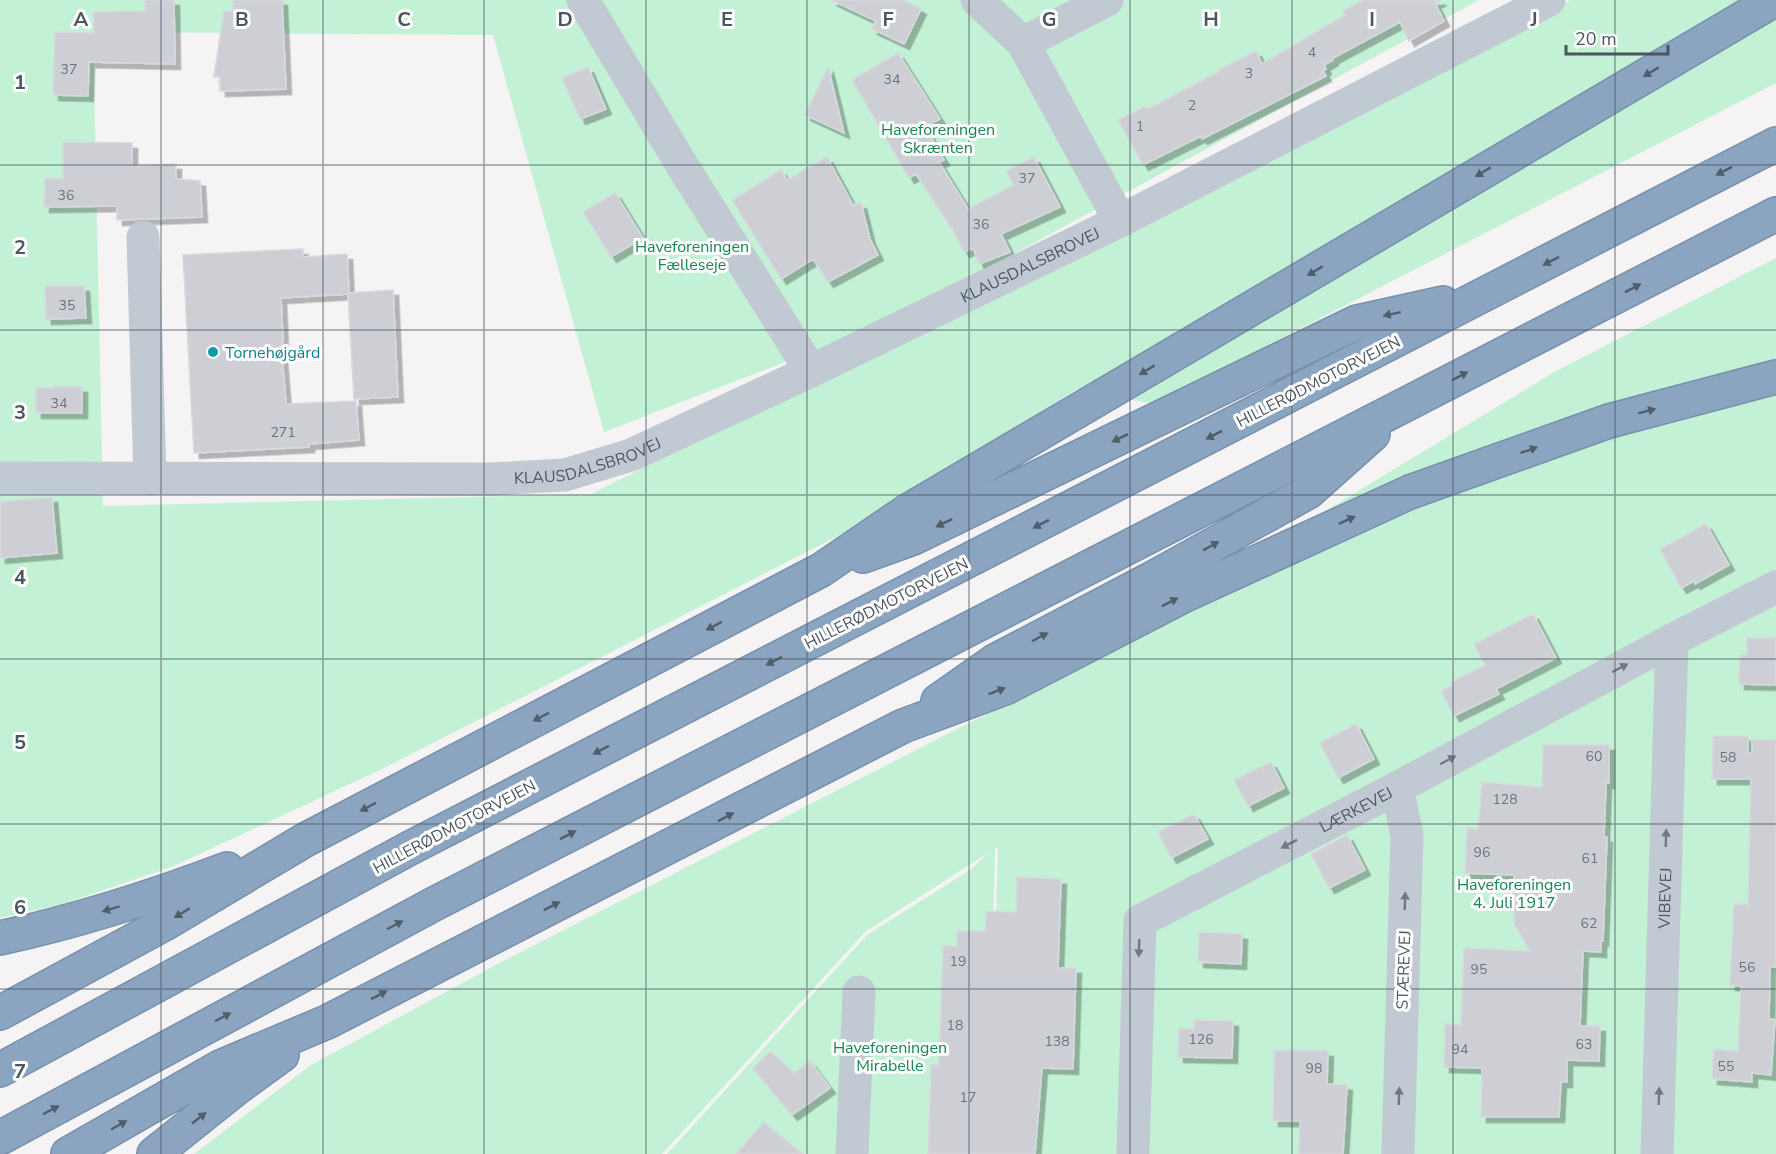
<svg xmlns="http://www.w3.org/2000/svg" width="1776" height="1154" viewBox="0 0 1776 1154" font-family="'Nunito Sans',sans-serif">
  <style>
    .green { fill: #c3f1d5 }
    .building { fill: #cdcfd5; stroke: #d7d9de; stroke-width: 1.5; filter: url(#shadow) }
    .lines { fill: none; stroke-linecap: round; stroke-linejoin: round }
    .highway-casing { stroke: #7690ad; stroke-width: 36 }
    .minor { stroke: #c1cad2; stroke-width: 33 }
    .highway { stroke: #8ba5c1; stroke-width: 33 }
    .oneway { fill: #505e6b }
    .oneway2 { fill: #6e7983 }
    .grid { fill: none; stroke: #4a5661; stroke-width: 1.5; stroke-opacity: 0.55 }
    .culture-dot { fill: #0f9aa8; stroke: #fff; stroke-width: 2 }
    .labels { text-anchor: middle; stroke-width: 6; stroke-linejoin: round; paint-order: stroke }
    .number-label { font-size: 14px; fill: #6b747e }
    .park-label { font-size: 16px; fill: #17864f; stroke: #fff }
    .street-label { font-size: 16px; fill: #4a5661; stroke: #fff }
    .culture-label { font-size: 16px; fill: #0d838f; stroke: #fff; text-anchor: start }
    .grid-label { font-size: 20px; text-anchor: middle; font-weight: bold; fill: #4a5661; stroke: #fff; stroke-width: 6; stroke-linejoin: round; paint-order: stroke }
  </style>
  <defs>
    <filter id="shadow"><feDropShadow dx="5.5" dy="5.5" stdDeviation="0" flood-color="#0004"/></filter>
  </defs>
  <rect width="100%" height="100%" fill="#f5f3f3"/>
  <!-- green -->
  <path class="green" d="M0 0H1479L891 321 604 432 493 35 93 32 103 506 591 494 1129 225 1571 0H1776V83L1154 404 1076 390 840 535 384 768 174 866 63 904 0 918Z
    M1776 258V1154H990L998 847 995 849 987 1154H667L867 935 970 870 988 853 865 932 662 1154H194L311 1065 505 960 1012 701 1556 371Z"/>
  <!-- building -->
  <path class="building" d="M145 0H174L175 64 89 62 88 96 53 95 55 32 94 33 93 12 145 11Z
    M233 0H282L286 89 220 91V77H214L224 11 233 12Z
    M831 0H903L921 9 904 44 872 29 876 21Z
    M1364 0H1441L1435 3 1444 21 1409 41 1400 22 1333 58V60L1324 65 1326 69 1323 71 1326 76 1202 139 1201 136 1143 165 1118 120 1146 106 1148 109 1220 71 1219 70 1256 51 1262 64 1345 15 1342 11Z
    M898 53 940 119 925 126 944 160 939 162 968 209 1014 185 1006 171 1034 157 1060 207 1001 234 1010 252 979 264 973 248 964 252 952 229 916 174 909 178 852 80Z
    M588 67 606 109 580 119 562 78Z
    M828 67 844 133 805 115Z
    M63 142 132 143V166L176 164V179L200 181 202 217 117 220V206L44 207 45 178 63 179Z
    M827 157 853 205 861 203 870 239 878 255 828 282 813 259 781 279 732 200 781 170 787 180Z
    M615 193 643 238 611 257 583 212Z
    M303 249V257L347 254 349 293 393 290 398 397 354 399 348 294 281 298 283 342 281 344 286 404 356 401 359 440 309 444V447L194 453 183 255Z
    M45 286H84L86 318 46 319Z
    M54 386 82 387V413H36V388H53Z
    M52 497 57 553 0 558V502Z
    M1706 524 1729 565 1695 584 1694 581 1681 588 1660 549Z
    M1533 614 1556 658 1496 689 1499 694 1454 716 1441 691 1453 685 1451 682 1485 665 1474 644Z
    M1747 638H1776V685L1739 684 1740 655H1747Z
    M1356 724 1374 759 1338 778 1320 743Z
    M1713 736H1748V753H1752V740H1776V967H1770L1769 1019 1775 1020 1771 1075 1752 1073V1082L1712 1079 1714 1049 1738 1051 1741 986 1730 985 1734 904 1748 905 1751 779H1712Z
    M1543 745H1609V783H1606L1604 837H1607L1603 941H1601V952L1583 951 1580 1026H1600L1599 1061 1567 1060V1082H1561L1559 1117H1481L1482 1068 1444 1067 1445 1024 1461 1025 1464 948 1530 951 1514 924V875L1465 873 1467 828 1478 829 1482 782 1542 787Z
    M1271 762 1284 788 1248 806 1234 780Z
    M1194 814 1208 839 1171 858 1158 832Z
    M1347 835 1365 870 1329 888 1311 854Z
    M1017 877 1061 879 1058 968H1076L1073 1069 1042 1068 1035 1154H928L931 1065H939L943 946H957V931H985L986 911 1016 912Z
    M1199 932 1242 934 1241 964 1198 962Z
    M1194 1020 1233 1021 1232 1058 1178 1057 1179 1029H1194Z
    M1274 1050 1328 1051 1327 1084 1347 1085 1343 1154H1299L1300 1121H1273Z
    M770 1051 794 1073 810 1061 830 1088 792 1115 753 1069Z
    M764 1122 802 1154H736Z"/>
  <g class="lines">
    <!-- highway casing -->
    <g class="highway-casing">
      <path id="highway" d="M863 556 913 538 1357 322 1443 303
        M938 701 995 661 1155 577 1308 492 1373 434
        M0 938C78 921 153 897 227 869
        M0 1013 164 924 305 840 821 570 906 512 1774 0
        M0 1070 410 848 1776 144
        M0 1138 434 904 1776 214
        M68 1154 220 1067 327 1022 903 726 1005 688 1183 596 1410 492 1609 421 1776 377
        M154 1154 238 1087 282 1055"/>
    </g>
    <!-- minor -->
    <g class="minor">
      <path d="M583 0 685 170 811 371"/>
      <path d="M977 0 1023 43 1107 0"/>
      <path d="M1023 43 1120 221"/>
      <path d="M143 237 150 479"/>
      <path id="s1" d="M0 478 491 479 565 475 631 455 811 371 1120 221 1549 0"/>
      <path d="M1397 788 1407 835 1398 1154"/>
      <path d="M852 1154 859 992"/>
      <path id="s2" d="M1133 1154 1140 921 1397 788 1672 640 1776 587"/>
      <path id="s3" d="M1657 1154 1672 640"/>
    </g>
    <!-- highway -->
    <use href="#highway" class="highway"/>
  </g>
  <!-- one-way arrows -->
  <defs><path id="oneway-solid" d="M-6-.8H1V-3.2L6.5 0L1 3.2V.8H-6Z" transform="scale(1.5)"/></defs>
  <g class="oneway">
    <use href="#oneway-solid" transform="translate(1651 72) rotate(149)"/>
    <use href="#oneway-solid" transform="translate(1724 171) rotate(153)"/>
    <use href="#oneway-solid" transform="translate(1483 172) rotate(149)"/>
    <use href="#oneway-solid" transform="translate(1551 261) rotate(153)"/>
    <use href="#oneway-solid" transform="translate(1315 271) rotate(149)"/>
    <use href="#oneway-solid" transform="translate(1633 288) rotate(-27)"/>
    <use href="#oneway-solid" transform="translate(1392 314) rotate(168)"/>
    <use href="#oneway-solid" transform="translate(1147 370) rotate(149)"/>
    <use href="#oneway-solid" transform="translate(1460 376) rotate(-27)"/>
    <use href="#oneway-solid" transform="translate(1647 411) rotate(-15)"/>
    <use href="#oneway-solid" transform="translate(1214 435) rotate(153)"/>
    <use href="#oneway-solid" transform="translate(1120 438) rotate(154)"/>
    <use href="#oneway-solid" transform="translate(1529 450) rotate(-19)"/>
    <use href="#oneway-solid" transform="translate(1347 520) rotate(-25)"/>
    <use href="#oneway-solid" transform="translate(944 523) rotate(154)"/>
    <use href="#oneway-solid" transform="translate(1041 524) rotate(153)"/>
    <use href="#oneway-solid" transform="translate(1211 546) rotate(-29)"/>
    <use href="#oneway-solid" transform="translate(1170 602) rotate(-27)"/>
    <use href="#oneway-solid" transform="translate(714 626) rotate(152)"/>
    <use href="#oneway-solid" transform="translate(1040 637) rotate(-28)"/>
    <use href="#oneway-solid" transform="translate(774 661) rotate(153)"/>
    <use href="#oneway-solid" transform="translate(997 691) rotate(-21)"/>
    <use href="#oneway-solid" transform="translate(541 717) rotate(152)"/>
    <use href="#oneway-solid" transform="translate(601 750) rotate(153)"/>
    <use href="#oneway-solid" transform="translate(368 807) rotate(152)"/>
    <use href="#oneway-solid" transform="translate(726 817) rotate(-27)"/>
    <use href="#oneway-solid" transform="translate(568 835) rotate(-27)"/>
    <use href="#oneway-solid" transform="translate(552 906) rotate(-27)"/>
    <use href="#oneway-solid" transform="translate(111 909) rotate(163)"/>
    <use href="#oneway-solid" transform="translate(182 913) rotate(149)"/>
    <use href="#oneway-solid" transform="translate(395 925) rotate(-28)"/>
    <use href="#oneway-solid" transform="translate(379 995) rotate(-27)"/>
    <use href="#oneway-solid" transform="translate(223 1017) rotate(-28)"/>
    <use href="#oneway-solid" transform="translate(51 1110) rotate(-28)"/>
    <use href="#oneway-solid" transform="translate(199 1118) rotate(-38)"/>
    <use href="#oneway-solid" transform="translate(119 1125) rotate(-30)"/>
  </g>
  <g class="oneway2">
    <use href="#oneway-solid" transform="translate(1620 668) rotate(-28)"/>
    <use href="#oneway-solid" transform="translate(1448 760) rotate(-28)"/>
    <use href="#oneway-solid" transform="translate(1666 838) rotate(-88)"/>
    <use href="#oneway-solid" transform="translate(1289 844) rotate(153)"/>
    <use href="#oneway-solid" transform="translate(1405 901) rotate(-88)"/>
    <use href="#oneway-solid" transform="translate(1139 948) rotate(92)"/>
    <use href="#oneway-solid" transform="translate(1399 1096) rotate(-88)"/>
    <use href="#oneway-solid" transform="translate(1659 1096) rotate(-88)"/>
  </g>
  <!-- grid -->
  <path class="grid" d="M161 0V1154M323 0V1154M484 0V1154M646 0V1154M807 0V1154M969 0V1154M1130 0V1154M1292 0V1154M1453 0V1154M1615 0V1154M0 165H1776M0 330H1776M0 495H1776M0 659H1776M0 824H1776M0 989H1776"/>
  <!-- markers -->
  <circle class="culture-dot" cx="213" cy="352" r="6"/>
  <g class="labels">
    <!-- number labels -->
    <g class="number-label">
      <text x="1312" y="57">4</text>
      <text x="69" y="74">37</text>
      <text x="1249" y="78">3</text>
      <text x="892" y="84">34</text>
      <text x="1192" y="110">2</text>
      <text x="1140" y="131">1</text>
      <text x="1027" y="183">37</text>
      <text x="66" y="200">36</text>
      <text x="981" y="229">36</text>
      <text x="67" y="310">35</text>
      <text x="59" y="408">34</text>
      <text x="283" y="437">271</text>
      <text x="1594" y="761">60</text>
      <text x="1728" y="762">58</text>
      <text x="1505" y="804">128</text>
      <text x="1482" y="857">96</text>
      <text x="1590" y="863">61</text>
      <text x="1589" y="928">62</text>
      <text x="958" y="966">19</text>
      <text x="1747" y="972">56</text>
      <text x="1479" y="974">95</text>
      <text x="955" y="1030">18</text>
      <text x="1201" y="1044">126</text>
      <text x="1057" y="1046">138</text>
      <text x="1584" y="1049">63</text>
      <text x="1460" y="1054">94</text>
      <text x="1726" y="1071">55</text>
      <text x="1314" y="1073">98</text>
      <text x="968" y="1102">17</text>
    </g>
    <!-- park labels -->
    <g class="park-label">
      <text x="938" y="135">Haveforeningen<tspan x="938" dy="18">Skrænten</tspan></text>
      <text x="692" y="252">Haveforeningen<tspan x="692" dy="18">Fælleseje</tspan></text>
      <text x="1514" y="890">Haveforeningen<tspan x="1514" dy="18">4. Juli 1917</tspan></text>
      <text x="890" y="1053">Haveforeningen<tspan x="890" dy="18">Mirabelle</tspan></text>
    </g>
    <!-- street labels -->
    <g class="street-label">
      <text dy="6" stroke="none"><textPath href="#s1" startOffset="1076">KLAUSDALSBROVEJ</textPath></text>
      <text transform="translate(1318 381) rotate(-27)" y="6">HILLERØDMOTORVEJEN</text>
      <text dy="6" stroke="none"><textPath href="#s1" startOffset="590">KLAUSDALSBROVEJ</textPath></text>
      <text transform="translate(886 603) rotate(-27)" y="6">HILLERØDMOTORVEJEN</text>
      <text dy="6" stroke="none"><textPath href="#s2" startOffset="476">LÆRKEVEJ</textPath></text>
      <text transform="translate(454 826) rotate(-28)" y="6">HILLERØDMOTORVEJEN</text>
      <text dy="6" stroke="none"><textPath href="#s3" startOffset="256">VIBEVEJ</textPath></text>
      <text transform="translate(1403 970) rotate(-88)" y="6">STÆREVEJ</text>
    </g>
    <!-- culture labels -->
    <g class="culture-label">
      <text x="225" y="358">Tornehøjgård</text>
    </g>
  </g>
  <g class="grid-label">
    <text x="81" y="26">A</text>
    <text x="242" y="26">B</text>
    <text x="404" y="26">C</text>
    <text x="565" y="26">D</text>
    <text x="727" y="26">E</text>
    <text x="888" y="26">F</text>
    <text x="1049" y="26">G</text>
    <text x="1211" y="26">H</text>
    <text x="1372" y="26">I</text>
    <text x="1534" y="26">J</text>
    <text x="20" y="89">1</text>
    <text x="20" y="254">2</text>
    <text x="20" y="419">3</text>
    <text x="20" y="584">4</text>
    <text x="20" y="749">5</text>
    <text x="20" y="914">6</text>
    <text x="20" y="1078">7</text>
  </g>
  <!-- scale -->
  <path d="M1566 45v9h102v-9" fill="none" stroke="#4a5661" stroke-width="3"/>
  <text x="1575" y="45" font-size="18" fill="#4a5661" stroke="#ffffff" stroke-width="4.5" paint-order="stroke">20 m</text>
</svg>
